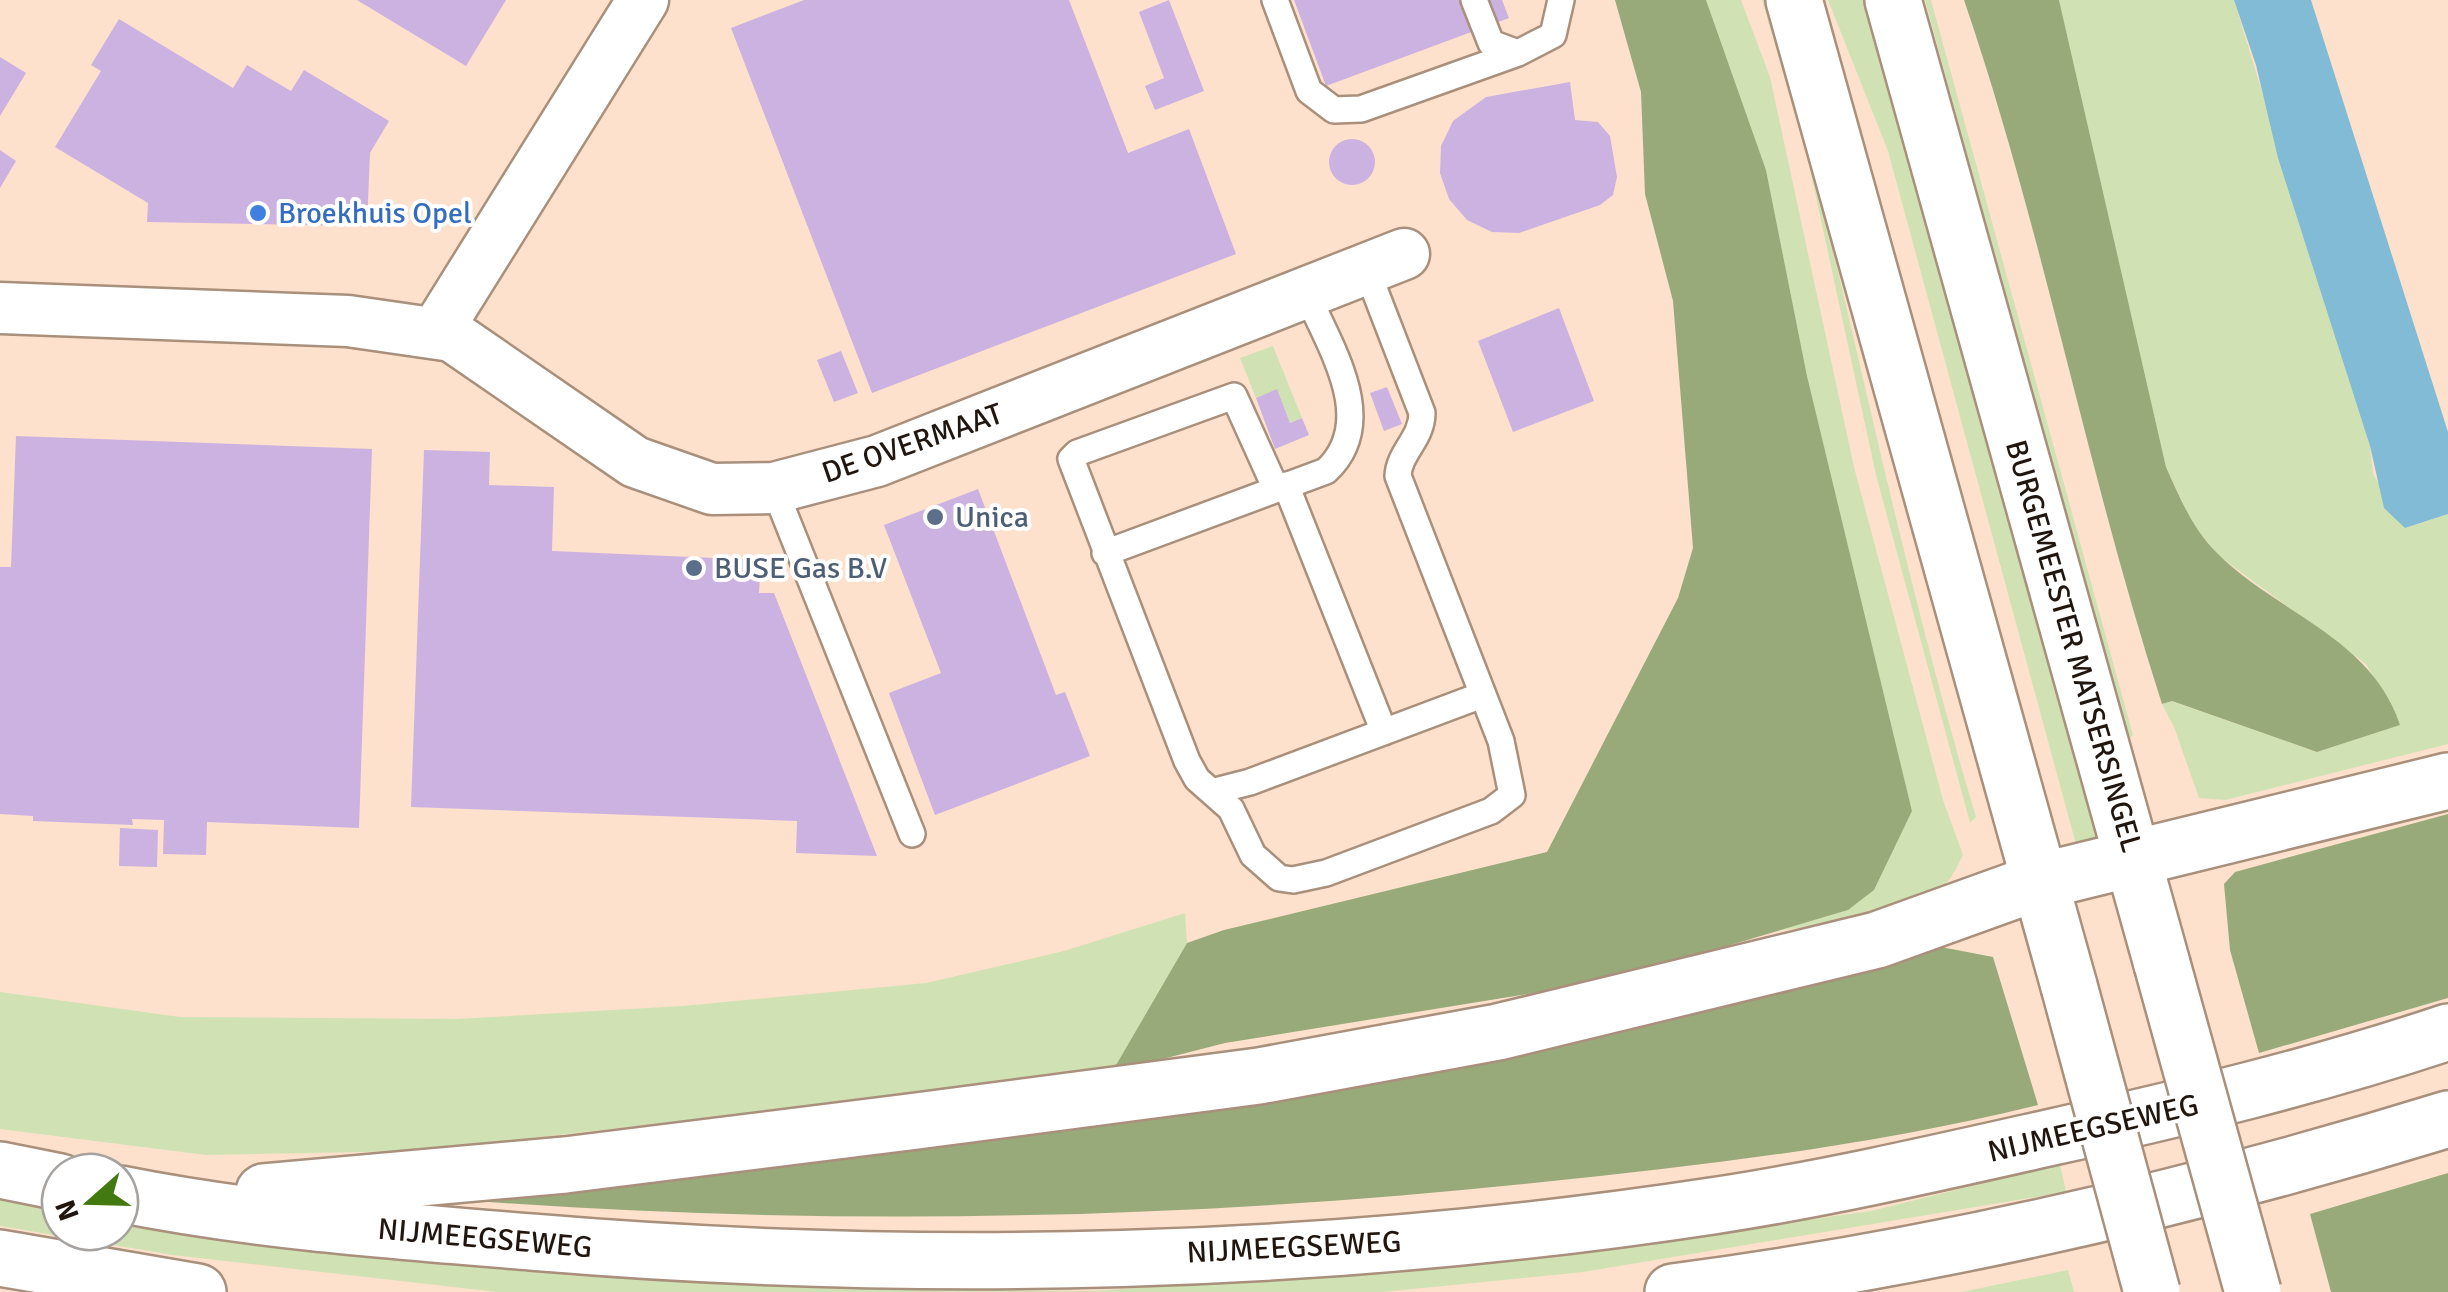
<svg xmlns="http://www.w3.org/2000/svg" width="2448" height="1292" viewBox="0 0 2448 1292" font-family="Signika,sans-serif">
  <style>
    .green { fill: #d0e2b3 }
    .forest { fill: #98aa7a }
    .water { fill: #82bbd5 }
    .building { fill: #ccb2e0 }
    .lines { fill: none; stroke-linecap: round; stroke-linejoin: round }
    .service-casing { stroke: #a9907c; stroke-width: 30 }
    .minor-casing { stroke: #a9907c; stroke-width: 55 }
    .secondary-casing { stroke: #a9907c; stroke-width: 60 }
    .motorway-casing { stroke: #a9907c; stroke-width: 60 }
    .service { stroke: #fff; stroke-width: 25 }
    .minor { stroke: #fff; stroke-width: 50 }
    .secondary { stroke: #fff; stroke-width: 55 }
    .motorway { stroke: #fff; stroke-width: 55 }
    .secondary-bridge-casing { stroke: #a9907c; stroke-width: 60; stroke-linecap: butt }
    .secondary-bridge { stroke: #fff; stroke-width: 55 }
    .shop-dot { fill: #3f7fe0; stroke: #fff; stroke-width: 4 }
    .service-dot { fill: #5c6f8a; stroke: #fff; stroke-width: 4 }
    .labels { text-anchor: middle; stroke-width: 8; stroke-linejoin: round; paint-order: stroke }
    .shop-label { font-size: 30px; fill: #366cbe; stroke: #fff; text-anchor: start }
    .street-label { font-size: 30px; fill: #20160f; stroke: #fff }
    .service-label { font-size: 30px; fill: #4e5e75; stroke: #fff; text-anchor: start }
  </style>
  <rect width="100%" height="100%" fill="#fde1cc"/>
  <!-- green -->
  <path class="green" d="M1706 0H1741L1770 77 1854 467 1943 800 1963 855C1958 864 1954 875 1947 882 1914 913 1821 925 1776 931L1848 910 1912 811 1807 376 1766 170Z
    M1762 0H1772C1843 272 1895 548 1976 817L1970 823 1876 475 1808 160Z
    M1828 0H1868L2106 842 2077 848 1888 151Z
    M1925 0H1931L2133 735 2130 738 2108 673Z
    M2059 0H2234L2370 446 2373 474 2405 528 2448 514V744L2225 800 2199 798 2174 727 2162 704 2171 701 2317 752 2400 725 2366 664 2219 556 2193 525 2166 467Z
    M1273 346 1302 418 1290 423 1277 390 1256 398 1240 358Z
    M1185 913 1187 943 1112 1072 417 1151 206 1155 0 1129V992L180 1017 457 1019 682 1006 926 983 1064 951Z
    M2060 1164 2066 1192 1583 1272 1383 1292H497L173 1255 0 1226V1196L60 1207V1232H120V1218L239 1239 574 1276 823 1288 1093 1291 1399 1270 1719 1232 1871 1211Z
    M2068 1270 2074 1292H1961L1967 1291Z"/>
  <!-- forest -->
  <path class="forest" d="M1615 0H1706L1766 170 1807 376 1912 811 1874 890 1848 910 1660 966 1540 992 1225 1043 1112 1072 1187 943 1224 930 1547 852 1678 598 1693 548 1673 301 1645 194 1641 92Z
    M1964 0H2059L2166 467C2180 498 2192 528 2217 553 2277 613 2372 638 2400 725L2317 752 2172 701 2162 704C2087 472 2043 231 1964 0Z
    M2448 814V998L2259 1053 2230 950 2224 884 2235 872Z
    M1936 946 1993 957 2038 1105C1876 1145 1709 1165 1543 1182 1168 1222 788 1228 412 1196Z
    M2448 1173V1292H2331L2310 1214Z"/>
  <!-- water -->
  <path class="water" d="M2234 0H2311L2448 432V514L2405 528 2384 508 2370 446 2278 158 2256 65Z"/>
  <!-- building -->
  <path class="building" d="M357 0H506L466 66Z
    M804 0H1069L1128 153 1189 129 1236 254 872 393 731 28Z
    M1169 0 1204 91 1155 110 1145 86 1164 78 1139 12Z
    M1294 0H1502L1509 18 1326 86Z
    M119 19 233 88 247 65 291 91 304 70 389 121 370 153 367 226 147 222 148 203 55 147 101 71 91 65Z
    M0 57 26 73 0 116Z
    M1570 82 1575 120 1598 122 1610 136 1617 177 1613 195 1600 205 1519 233 1492 232 1467 220 1449 199 1440 173 1441 146 1453 121 1486 97Z
    M1329 162a23 23 0 1 1 46 0a23 23 0 1 1-46 0Z
    M0 150 16 161 0 188Z
    M1559 308 1594 401 1513 432 1478 341Z
    M841 351 858 393 834 402 817 360Z
    M1387 387 1402 424 1384 431 1370 393Z
    M1277 389 1290 423 1302 418 1309 435 1275 449 1256 398Z
    M16 436 372 449 359 828 207 822 206 855 163 854 164 820 132 819 133 825 33 821V816L0 814V567H11Z
    M424 450 490 452 489 485 554 487 552 551 761 560 759 593H774L877 856 796 853 797 821 411 807Z
    M978 489 1056 695 1065 692 1090 756 935 815 889 693 941 673 884 525Z
    M120 828 158 830 157 867 119 866Z"/>
  <g class="lines">
    <!-- service casing -->
    <g class="service-casing">
      <path id="service" d="M1275 0 1309 91 1334 110 1361 109 1518 53
        M1474 0 1491 43 1518 53 1553 35 1561 0
        M1286 485 1384 732
        M774 488 912 834
        M1276 489 1234 396 1077 453 1071 459 1187 761 1197 779 1231 809 1253 855 1279 878 1293 880 1326 873 1491 811 1512 795 1501 741 1398 476C1399 452 1422 439 1422 413L1366 268
        M1105 553 1326 471C1380 421 1329 346 1306 292
        M1215 791 1250 782 1482 695"/>
    </g>
    <!-- minor casing -->
    <g class="minor-casing">
      <path id="minor" d="M0 308 348 321 452 336 635 462 712 489 774 488 877 461 1404 254
        M436 332 643 0"/>
    </g>
    <!-- secondary casing -->
    <g class="secondary-casing">
      <path id="secondary" d="M1794 0 2069 986
        M1893 0 2162 964"/>
    </g>
    <!-- motorway casing -->
    <g class="motorway-casing">
      <path id="motorway" d="M0 1170 60 1182
        M264 1192 565 1165 909 1122 1259 1076 1498 1032 1877 940 2041 881 2448 781
        M120 1194C255 1221 395 1231 531 1242 922 1275 1323 1265 1712 1206 1824 1189 1937 1163 2048 1138 2183 1108 2317 1076 2448 1032
        M0 1258 198 1292
        M1673 1292C1934 1258 2196 1197 2448 1119"/>
    </g>
    <!-- service -->
    <use href="#service" class="service"/>
    <!-- minor -->
    <use href="#minor" class="minor"/>
    <!-- secondary -->
    <use href="#secondary" class="secondary"/>
    <!-- motorway -->
    <use href="#motorway" class="motorway"/>
    <!-- secondary-bridge casing -->
    <g class="secondary-bridge-casing">
      <path id="secondary-bridge" d="M2162 964 2253 1292
        M2069 986 2152 1292"/>
    </g>
    <!-- secondary-bridge -->
    <use href="#secondary-bridge" class="secondary-bridge"/>
  </g>
  <!-- markers -->
  <circle class="shop-dot" cx="258" cy="213" r="10"/>
  <g class="service-dot">
    <circle cx="935" cy="517" r="10"/>
    <circle cx="694" cy="568" r="10"/>
  </g>
  <g class="labels">
    <!-- shop labels -->
    <g class="shop-label">
      <text x="278" y="223">Broekhuis Opel</text>
    </g>
    <!-- street labels -->
    <g class="street-label">
      <text transform="translate(912 443) rotate(-19)" y="10">DE OVERMAAT</text>
      <text transform="translate(2074 646) rotate(74)" y="10">BURGEMEESTER MATSERSINGEL</text>
      <text transform="translate(2093 1128) rotate(-13)" y="10">NIJMEEGSEWEG</text>
      <text transform="translate(485 1238) rotate(5)" y="10">NIJMEEGSEWEG</text>
      <text transform="translate(1294 1247) rotate(-3)" y="10">NIJMEEGSEWEG</text>
    </g>
    <!-- service labels -->
    <g class="service-label">
      <text x="955" y="527">Unica</text>
      <text x="714" y="578">BUSE Gas B.V</text>
    </g>
  </g>
  <!-- north arrow -->
  <g transform="translate(90 1202) rotate(250)"><circle r="48" fill="#ffffff" stroke="#a6a29f" stroke-width="2.5"/>
  <path d="M0-8L18 38L0 25L-18 38Z" fill="#427a10"/>
  <text y="-15" font-size="28" font-weight="bold" text-anchor="middle" fill="#20160f">N</text>
  </g>
</svg>
